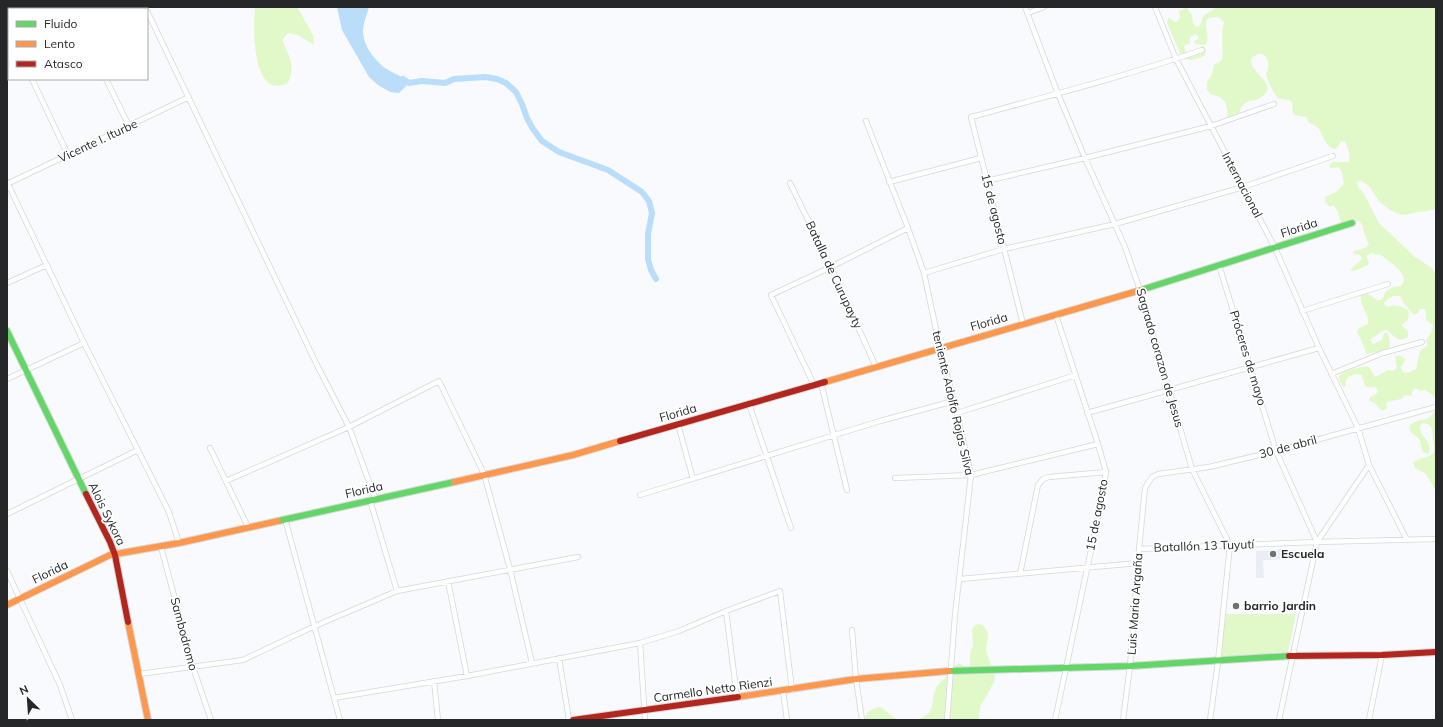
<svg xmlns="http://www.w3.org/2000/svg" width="1443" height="727" viewBox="0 0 1443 727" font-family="Mulish,sans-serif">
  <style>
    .built { fill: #e9edf4 }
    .green { fill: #e1f9c9 }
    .water { fill: #baddfa }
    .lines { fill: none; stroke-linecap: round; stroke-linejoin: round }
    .canal { stroke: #baddfa; stroke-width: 6 }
    .street-casing { stroke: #d5d7d9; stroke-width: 6 }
    .fast-casing { stroke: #d5d7d9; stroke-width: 8 }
    .slow-casing { stroke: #d5d7d9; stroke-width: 8 }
    .jam-casing { stroke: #d5d7d9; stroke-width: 8 }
    .street { stroke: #fefeff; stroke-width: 4.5 }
    .fast { stroke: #63d668; stroke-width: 6 }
    .slow { stroke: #ff974d; stroke-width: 6 }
    .jam { stroke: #b3261e; stroke-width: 6 }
    .poi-dot { fill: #707173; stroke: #fff; stroke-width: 1.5 }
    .labels { text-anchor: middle; stroke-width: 3.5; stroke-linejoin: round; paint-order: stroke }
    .street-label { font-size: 12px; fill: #262729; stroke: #fff }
    .poi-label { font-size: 12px; font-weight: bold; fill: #262729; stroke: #fff; text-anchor: start }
  </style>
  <rect width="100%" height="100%" fill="#f8fafd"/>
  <!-- built -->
  <path class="built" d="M1279 548H1286V550H1304V559L1263 560 1264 578H1256V551L1279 550Z"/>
  <!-- green -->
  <path class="green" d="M255 7H297L313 35 314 45 298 35 288 33 282 40C289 56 297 67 287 84 284 84 280 86 277 86 252 85 253 24 255 7Z
    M1217 7H1436V209C1430 211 1424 211 1417 212 1412 213 1407 215 1402 215 1394 213 1385 207 1380 202 1374 195 1369 181 1358 181L1357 183 1358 187 1363 192 1379 223 1415 257 1432 268 1436 275V400C1435 396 1429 392 1425 390L1421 391C1418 389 1415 387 1412 391V396L1406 395 1401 399 1387 402 1386 404 1387 408 1383 411C1376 408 1379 403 1369 401V398L1377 393 1378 390 1375 387H1369L1365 386 1362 375C1356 373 1350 375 1346 380V386L1343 387 1339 380V376C1345 370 1362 366 1369 367L1375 377 1388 370 1393 371 1397 368 1395 357 1396 356H1401L1405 359V361L1401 367 1403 372 1407 373 1416 369 1420 351 1428 345 1426 340 1431 333 1433 325 1426 320V311L1424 309H1420L1418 313 1414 315 1403 302 1400 296C1393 295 1387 298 1384 304L1387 307C1394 304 1402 306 1409 311L1408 320 1401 325 1408 331V337C1399 344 1394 336 1387 330H1384L1370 340 1373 344 1382 340 1384 333H1388L1390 342 1389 348C1382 352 1375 352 1368 354L1366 353 1363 344 1357 332 1359 328 1368 324C1370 313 1358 305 1361 294L1365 292 1377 300H1381L1384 296 1385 292C1390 288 1395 286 1401 286 1409 275 1397 268 1390 262 1386 259 1383 256 1379 254L1376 255 1372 253 1366 256 1369 263 1368 265 1354 271 1350 270 1362 259 1360 255 1353 254 1354 251 1365 248 1369 245 1363 230V226L1359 221 1342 223C1338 217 1339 211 1334 206H1329L1325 202V197L1336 192 1344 184 1341 170 1338 167 1331 168 1329 165 1333 162H1349C1350 155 1348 147 1345 141L1340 142 1339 146 1335 149C1325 147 1324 137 1319 129 1316 125 1312 125 1308 122L1307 117 1294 115 1292 110C1296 97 1285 101 1278 98 1274 95 1267 79 1266 74 1273 62 1264 45 1251 59 1250 73 1275 82 1265 94 1257 103 1249 98 1243 105 1240 108 1240 113 1238 116L1230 119 1227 115C1229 102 1222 96 1210 94L1207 90V82L1212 74 1214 65 1222 60C1224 47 1220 35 1224 23 1220 15 1213 16 1206 20 1206 24 1206 29 1207 33 1209 45 1206 46 1195 44L1194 41 1198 39 1199 37 1196 34 1190 37V43L1184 46 1186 53 1196 51 1202 46H1204L1206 51 1205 55C1196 60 1188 63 1181 55L1167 23 1168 18H1170L1175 22 1178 21 1180 17 1179 11 1185 8 1188 9 1192 15 1193 24 1197 27 1201 24 1203 16Z
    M1436 407V491L1426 474 1415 468 1413 463C1418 457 1428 459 1433 453 1436 449 1433 444 1433 440 1432 432 1434 424 1423 423L1420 426C1419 437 1435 443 1428 454L1423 452C1421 449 1421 443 1419 439 1414 434 1410 434 1409 426 1420 415 1431 425 1436 407Z
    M1226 614H1296L1288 652 1220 657Z
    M978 624 983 625 988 633 986 651 995 677 994 682 980 707 979 720H916C938 713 929 704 936 688 939 682 945 679 949 674 953 670 953 666 959 663L966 667H970V653L973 645 972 630 974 626Z
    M881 707 897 720H865C866 711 872 708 881 707Z"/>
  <!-- water -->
  <path class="water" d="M337 7H369C367 14 363 24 363 31 363 46 375 60 385 68 394 74 401 75 409 83L399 93 390 92 378 85 369 77 342 30Z"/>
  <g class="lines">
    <!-- canal -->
    <path class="canal" d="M403 79 409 83 422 81 445 83 454 79 485 77 497 79 506 83 516 92 522 104 527 118 533 129 542 141 559 152 608 170 642 192 649 201 652 213 648 234V259L651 270 656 279"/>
    <!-- street casing -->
    <g class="street-casing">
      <path id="street" d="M70 7 71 9
        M1025 7 1058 94 1085 158 1125 247 1140 290 1192 469 1230 545 1218 662 1210 720
        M1155 7 1176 59 1275 248 1319 348 1358 428 1369 465 1317 542 1279 720
        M147 11 317 365 349 427 375 498
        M1028 13 1044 7
        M7 26 9 31
        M32 79 68 155
        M106 79 129 126
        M866 121 908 228 924 273 940 348 957 413 971 475 955 615 947 720
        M986 181 1085 158 1211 126 1274 104
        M7 182 84 343 169 512 179 543
        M889 182 981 158
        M790 183 831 267 876 367
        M7 184 189 97
        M1219 265 1276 451 1317 542
        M924 273 1004 249 1115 224 1243 187 1333 156
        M7 283 47 265
        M1302 311 1388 284
        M1023 324 971 117C1048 96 1126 76 1202 50
        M1331 374 1383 353 1422 342
        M7 379 84 343
        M821 383 847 490
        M814 385 771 295 831 267 908 228
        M749 404 791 528
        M957 413 1076 375
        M1087 413 1319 348
        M678 424 693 479
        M210 448 248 527
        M1369 465 1407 540
        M895 478 971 475 1098 444
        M226 481 349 427 439 381 484 474 510 569 532 663
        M640 495 880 421 954 401
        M370 500 397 591
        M7 514 138 450
        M285 519 340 720
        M161 547 193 667 211 720
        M1139 549 1317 542 1436 539
        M7 571 60 685 72 720
        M1020 574 1038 485 1043 479 1049 477 1106 472
        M960 579 1138 563
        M448 581 467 676
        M726 611 737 697
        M852 630 856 679 862 720
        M640 643 645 720
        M559 658 569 720
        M139 674 243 660 315 626 397 591 578 557
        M434 681 438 720
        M783 691 787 720
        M334 698 467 676 640 643 679 631 726 611 780 591 792 690
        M1055 720 1097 522 1106 472 1098 444 1056 315
        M1123 720 1130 666 1139 549 1145 488 1152 477 1158 474 1209 467 1276 451 1436 407
        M1369 720 1382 655"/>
    </g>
    <!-- fast casing -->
    <g class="fast-casing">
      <path id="fast" d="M1141 290 1352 223
        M7 331 86 494
        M278 521 454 482
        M949 671 1130 666 1289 656"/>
    </g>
    <!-- slow casing -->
    <g class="slow-casing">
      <path id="slow" d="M825 382 1141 290
        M454 482 573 455 620 441
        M7 605 110 555 179 543 278 521
        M128 622 148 720
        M738 697 856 679 949 671"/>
    </g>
    <!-- jam casing -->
    <g class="jam-casing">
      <path id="jam" d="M620 441 825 382
        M86 494 110 542 115 555 128 622
        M1289 656 1382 655 1436 652
        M573 720 738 697"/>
    </g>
    <!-- street -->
    <use href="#street" class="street"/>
    <!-- fast -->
    <use href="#fast" class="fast"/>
    <!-- slow -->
    <use href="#slow" class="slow"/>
    <!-- jam -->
    <use href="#jam" class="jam"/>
  </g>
  <!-- markers -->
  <g class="poi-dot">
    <circle cx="1273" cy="554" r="4"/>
    <circle cx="1236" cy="606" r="4"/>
  </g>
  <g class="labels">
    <!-- street labels -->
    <g class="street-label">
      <text transform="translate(98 141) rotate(-25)" y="4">Vicente I. Iturbe</text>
      <text transform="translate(1242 185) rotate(62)" y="4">Internacional</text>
      <text transform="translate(994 209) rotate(76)" y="4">15 de agosto</text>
      <text transform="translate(1299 228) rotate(-18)" y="4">Florida</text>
      <text transform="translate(834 275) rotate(65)" y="4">Batalla de Curupayty</text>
      <text transform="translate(989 322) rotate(-16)" y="4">Florida</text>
      <text transform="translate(1160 358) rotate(74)" y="4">Sagrado corazon de Jesus</text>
      <text transform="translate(1248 358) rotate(73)" y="4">Próceres de mayo</text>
      <text transform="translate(953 403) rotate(77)" y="4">teniente Adolfo Rojas Silva</text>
      <text transform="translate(678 413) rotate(-16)" y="4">Florida</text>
      <text transform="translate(1288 447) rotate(-15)" y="4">30 de abril</text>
      <text transform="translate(364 490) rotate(-13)" y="4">Florida</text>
      <text transform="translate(107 514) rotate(64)" y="4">Alois Sykora</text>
      <text transform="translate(1097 515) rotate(-79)" y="4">15 de agosto</text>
      <text transform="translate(1204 546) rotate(-2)" y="4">Batallón 13 Tuyutí</text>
      <text transform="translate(50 572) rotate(-26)" y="4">Florida</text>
      <text transform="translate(1135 604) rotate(-86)" y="4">Luis Maria Argaña</text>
      <text transform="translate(184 634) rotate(75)" y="4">Sambodromo</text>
      <text transform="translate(713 690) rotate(-8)" y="4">Carmello Netto Rienzi</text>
    </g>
    <!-- poi labels -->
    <g class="poi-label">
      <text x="1281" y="558">Escuela</text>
      <text x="1244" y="610">barrio Jardin</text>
    </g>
  </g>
  <!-- border -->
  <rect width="1443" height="727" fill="none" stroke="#262729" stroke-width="16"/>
  <!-- legend -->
  <rect x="8" y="8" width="140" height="72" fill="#ffffff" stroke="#a8a9a9"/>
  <rect x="16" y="21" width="20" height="6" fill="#63d668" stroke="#a8a9a9"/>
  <text x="44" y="28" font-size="12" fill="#262729">Fluido</text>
  <rect x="16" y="41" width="20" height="6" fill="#ff974d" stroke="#a8a9a9"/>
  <text x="44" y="48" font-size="12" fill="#262729">Lento</text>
  <rect x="16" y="61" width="20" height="6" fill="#b3261e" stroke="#a8a9a9"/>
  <text x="44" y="68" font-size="12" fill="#262729">Atasco</text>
  <!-- north arrow -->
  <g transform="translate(28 699) rotate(335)" stroke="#ffffff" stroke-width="3" paint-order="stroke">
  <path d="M0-3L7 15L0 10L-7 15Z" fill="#262729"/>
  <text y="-6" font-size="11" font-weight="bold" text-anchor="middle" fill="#262729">N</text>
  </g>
</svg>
